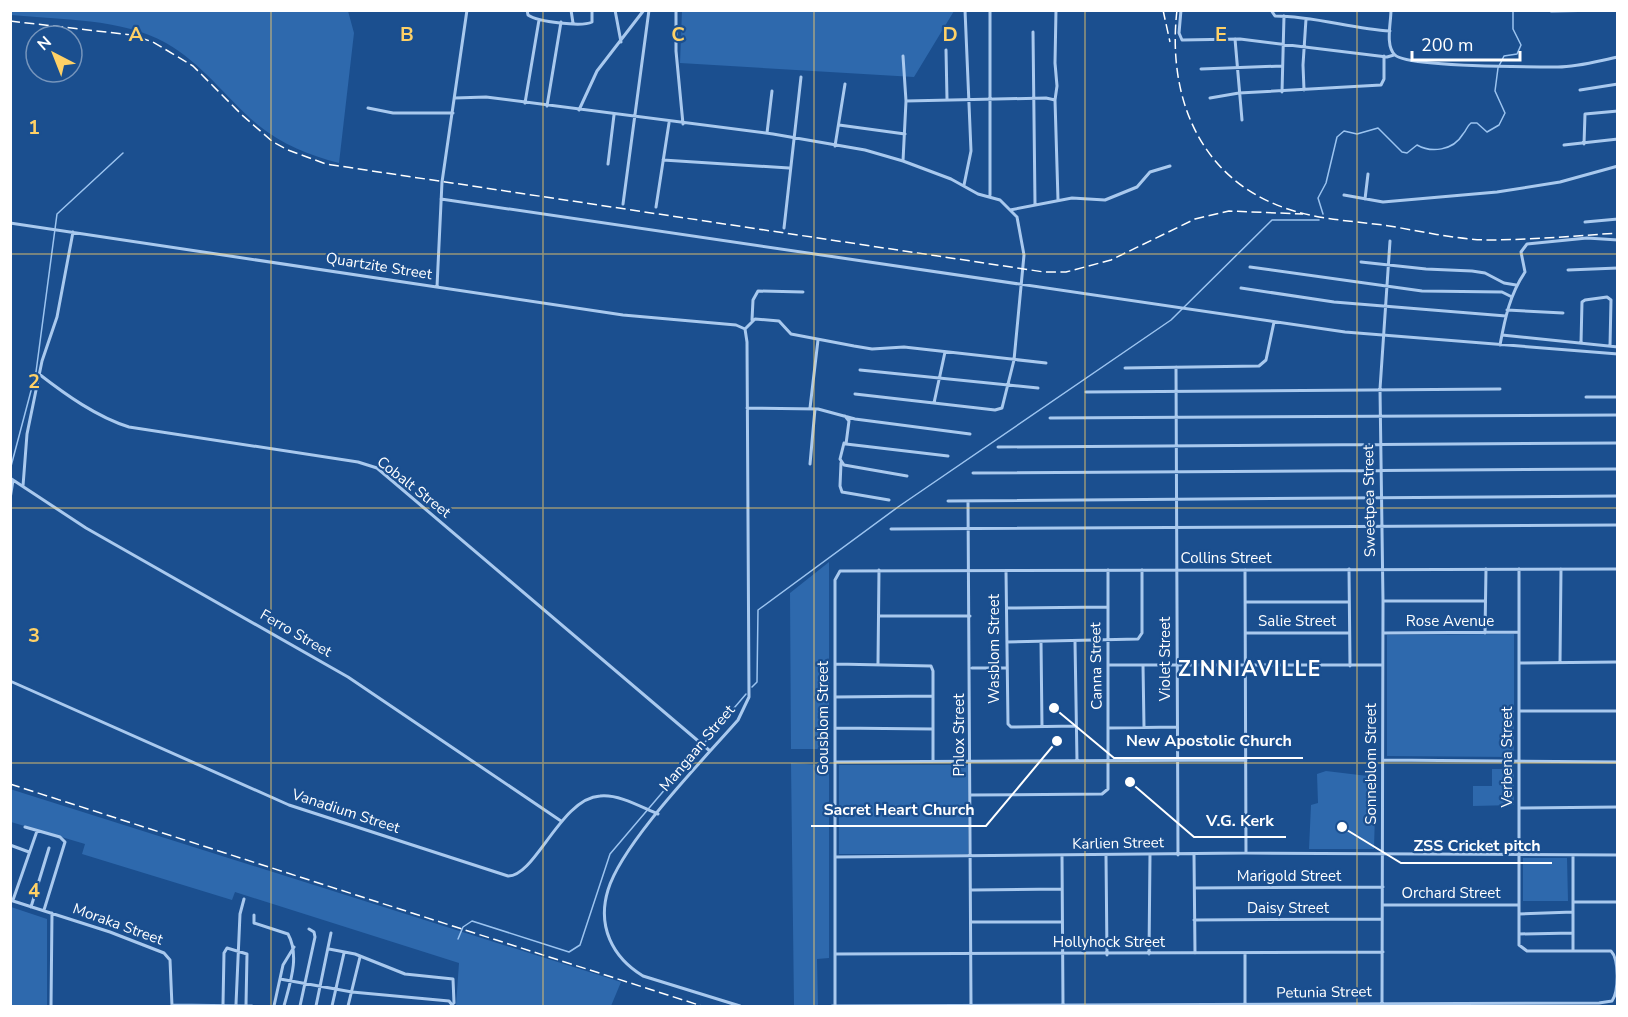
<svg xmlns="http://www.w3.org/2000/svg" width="1628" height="1017" viewBox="0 0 1628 1017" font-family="'Nunito Sans',sans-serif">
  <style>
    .green { fill: #2e69ad }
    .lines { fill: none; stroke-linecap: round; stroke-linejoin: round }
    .stream { stroke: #9cc4f0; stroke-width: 1.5 }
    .street { stroke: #a9c9ee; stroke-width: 3 }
    .rail { stroke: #fff; stroke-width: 1.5; stroke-dasharray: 10 4.5; stroke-linecap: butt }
    .grid { fill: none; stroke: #ffd166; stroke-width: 1.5; stroke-opacity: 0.55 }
    .labels { text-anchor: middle; stroke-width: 4.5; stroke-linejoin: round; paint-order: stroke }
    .street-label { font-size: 15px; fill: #fff; stroke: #1b4f8f }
    .district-label { font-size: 21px; font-weight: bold; letter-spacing: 1.5px; fill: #fff; stroke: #1b4f8f }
    .grid-label { font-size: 20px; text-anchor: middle; font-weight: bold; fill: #ffd166; stroke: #1b4f8f; stroke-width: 4.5; stroke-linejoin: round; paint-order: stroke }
    .leader { fill: none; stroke: #fff; stroke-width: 2 }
    .callout-dot { fill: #fff; stroke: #1b4f8f; stroke-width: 2 }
    .callout-label { font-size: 16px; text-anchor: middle; font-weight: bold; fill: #fff; stroke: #1b4f8f; stroke-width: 4.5; stroke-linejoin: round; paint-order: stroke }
  </style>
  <rect width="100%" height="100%" fill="#1b4f8f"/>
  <!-- green -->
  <path class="green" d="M11 10 348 11 354 33 339 163C309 155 283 145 258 125 226 98 203 64 166 43 121 18 61 20 11 15Z
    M682 11H954L914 77 680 63Z
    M829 562V749H791L790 593Z
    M1514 634V757L1387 756V635Z
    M791 763 820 765 829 770V958L817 959 818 1006H794Z
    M839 765H968V854H839Z
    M1492 769H1514V805L1473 806V786H1492Z
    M1326 771 1376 777 1374 849H1309L1311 805 1318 803 1317 774Z
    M10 789 621 982 611 1006H456L459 963 235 892 232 900 82 854 85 844 11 822Z
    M1523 858H1567L1568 901H1523Z
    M11 907 47 919V1006H11Z"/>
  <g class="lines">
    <!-- stream -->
    <path class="stream" d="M1323 214 1318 198 1326 183 1337 137 1344 131 1357 134 1378 128 1402 152 1407 153 1417 145C1431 153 1453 151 1463 134 1467 130 1466 127 1471 123H1477L1487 132 1499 125 1505 113 1495 91 1498 68 1504 56 1517 54 1521 45 1513 29V10
      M10 470 36 372 57 214 123 153
      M752 687 757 682 758 610 898 507 1171 320 1272 220H1319
      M458 939 463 927 472 921 569 952 580 945 610 854 746 694"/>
    <!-- street -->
    <path class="street" d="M527 10 528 15C538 22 582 27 592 22V10
      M571 10 573 23
      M615 10 621 42
      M676 10V51L683 124
      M990 10V195
      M1056 10 1055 63 1057 86 1055 100 1058 200
      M1181 10 1179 33 1182 40 1240 39 1387 57 1394 55
      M1192 10H1203
      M1271 10 1275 16C1315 16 1352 29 1390 31
      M1391 10C1391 23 1385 46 1395 55 1407 67 1535 67 1558 67 1578 67 1598 61 1618 57
      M1551 11 1605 10
      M1033 32 1035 204
      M1235 39 1242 120
      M946 50 947 99
      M1201 69 1282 66
      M1304 90 1303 65 1306 19
      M1580 90 1618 84
      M1282 92 1284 16
      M455 98 486 97 773 134 865 150 903 161 951 179 978 194 1000 200 1017 217 1024 255 1014 360 1002 408 995 410 855 394
      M1210 98 1239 93 1381 85 1384 79V56
      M906 101 1046 98 1055 100
      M525 103 539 20
      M547 106 561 22
      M368 108 393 113H453
      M579 110 597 71 644 10
      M839 125 905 134
      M767 133 772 91
      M1584 144 1585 114 1618 111
      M1564 145 1618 139
      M835 146 845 84
      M663 160 789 168
      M903 161 906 101 903 56
      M608 164 614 115
      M964 185 971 151 965 10
      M1344 195 1383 202 1497 192 1560 182 1618 166
      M441 199 1345 332 1618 354
      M1365 199 1368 174
      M623 204 649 10
      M656 207 669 123
      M1010 210 1072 198 1105 200 1137 187 1150 172 1170 166
      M1585 222 1618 219
      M10 223 623 315 736 325 745 329
      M784 228 801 77
      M1361 262 1426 269 1472 271 1485 273 1504 283 1516 285
      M1250 267 1422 291 1502 292 1512 297
      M1568 270 1618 268
      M437 287 442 182 467 10
      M1241 288 1334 302 1506 316
      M1507 310 1563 313
      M752 320 753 300 758 291 803 292
      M745 329 755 319 779 321 791 334 854 346 872 349 904 347 1046 363
      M1502 335 1618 347
      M1581 343 1582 302 1585 300 1607 297 1611 300 1610 346
      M1500 345C1505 318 1510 294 1525 272L1521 252 1527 244 1587 238 1618 240
      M1176 367 1178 855
      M1125 368 1259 366 1266 360 1274 322
      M860 370 1038 388
      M39 374C66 395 97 417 129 427L358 462 377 468 710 751
      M1086 392 1500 389
      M1586 397H1618
      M934 403 945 352
      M747 408 818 409 855 419 970 434
      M810 408 818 340
      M845 416 849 421 846 444 948 456
      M1050 418 1618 415
      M844 443 840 459 844 465 907 476
      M998 447 1618 443
      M841 463 840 486 842 492 889 500
      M810 464 815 409
      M973 473 1618 469
      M10 478 86 528 348 677 561 821
      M23 486 27 434 42 361 57 317 73 232
      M10 499 13 480
      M948 501 1618 496
      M968 501 971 1006
      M891 529 1618 525
      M1349 569 1350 666
      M1245 570 1246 853
      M1006 571 1008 724 1011 727 1076 726
      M1383 601H1485
      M1246 602H1348
      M1007 608 1107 607
      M879 616H970
      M1246 633H1349
      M1383 633 1518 632
      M1485 633 1486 569
      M1007 642 1138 639 1142 633V570
      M1041 642 1042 727
      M1075 642 1077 761
      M878 663 879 570
      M1519 663 1618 662
      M1560 663 1561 569
      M836 664 931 666 933 671V761
      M1109 665H1383
      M1143 665 1144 727
      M972 668H1006
      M10 681 289 805 508 876C535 877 561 798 600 796 619 794 641 807 658 814
      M835 697 933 696
      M1519 711H1618
      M836 728 933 729
      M1109 728 1177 727
      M1383 760 1618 762
      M835 762 1246 760
      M971 795 1102 794 1108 789V570
      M1519 808 1618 807
      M25 827 60 837 65 842 44 910
      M10 845 29 852
      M1194 855 1195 953
      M1573 855V950
      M1062 856 1063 1005
      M1106 856 1107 955
      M835 857 1246 853 1618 855
      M1195 888 1383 887
      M972 890 1062 889
      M10 900 110 932 164 953 170 960 172 1006
      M13 900 37 831
      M1573 902H1618
      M1383 905H1519
      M31 907 49 848
      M1519 914 1573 912
      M254 915V923L288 934C300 956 290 983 284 1006
      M1194 920 1382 919
      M971 922H1062
      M1519 934 1573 933
      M329 949 355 954 405 974 453 979 454 1003
      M836 954 1383 952
      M1149 954 1150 855
      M280 979 352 992 449 1001 453 1006
      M223 1004 224 953 227 948 247 954 246 1005
      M236 1004 240 914 244 899
      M172 1005 252 1006
      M1245 1005V954
      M51 1006 52 913
      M274 1006 283 965 294 947
      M300 1006 315 937 314 932 309 929
      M316 1006 331 933
      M332 1006 344 953
      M348 1006 360 957
      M740 1006 643 976C612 957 597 926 608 890 622 843 703 760 738 720L749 697 747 342 745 329
      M832 1006 1599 1003 1612 1001C1619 991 1619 959 1611 951H1527L1519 945V569
      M835 1006V580L840 571 1618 569
      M1382 1006 1383 601 1380 389 1390 241"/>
    <!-- rail -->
    <path class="rail" d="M1163 10 1170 42
      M1177 10C1167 96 1199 178 1285 208 1316 219 1350 221 1383 225 1416 230 1452 239 1486 240 1530 240 1574 236 1618 233
      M10 21 132 35 153 42 193 66 242 115 273 142 288 150 326 164 1044 272H1066L1111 260 1195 219 1229 211 1303 214
      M10 784 702 1006"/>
  </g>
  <!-- grid -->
  <path class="grid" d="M271 10V1006M543 10V1006M814 10V1006M1085 10V1006M1357 10V1006M10 254H1618M10 508H1618M10 763H1618"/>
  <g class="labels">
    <!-- street labels -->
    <g class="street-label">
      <text transform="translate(379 266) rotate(9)" y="5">Quartzite Street</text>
      <text transform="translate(414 487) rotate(38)" y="5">Cobalt Street</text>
      <text transform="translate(1369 501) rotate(-91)" y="5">Sweetpea Street</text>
      <text x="1226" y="563">Collins Street</text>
      <text x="1297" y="626">Salie Street</text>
      <text x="1450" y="626">Rose Avenue</text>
      <text transform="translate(296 633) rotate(30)" y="5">Ferro Street</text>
      <text transform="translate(994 649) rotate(-90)" y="5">Wasblom Street</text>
      <text transform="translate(1165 659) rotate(-90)" y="5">Violet Street</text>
      <text transform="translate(1096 666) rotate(-91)" y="5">Canna Street</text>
      <text transform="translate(823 718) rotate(-90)" y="5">Gousblom Street</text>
      <text transform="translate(959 735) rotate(-90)" y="5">Phlox Street</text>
      <text transform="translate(697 748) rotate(-50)" y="5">Mangaan Street</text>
      <text transform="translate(1507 757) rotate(-90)" y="5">Verbena Street</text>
      <text transform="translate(1371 764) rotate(-90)" y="5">Sonneblom Street</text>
      <text transform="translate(346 811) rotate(18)" y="5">Vanadium Street</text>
      <text transform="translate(1118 843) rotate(-1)" y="5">Karlien Street</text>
      <text x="1289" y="881">Marigold Street</text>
      <text x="1451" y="898">Orchard Street</text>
      <text x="1288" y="913">Daisy Street</text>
      <text transform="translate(118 924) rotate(20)" y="5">Moraka Street</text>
      <text x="1109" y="947">Hollyhock Street</text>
      <text transform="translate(1324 992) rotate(-1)" y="5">Petunia Street</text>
    </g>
    <!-- district labels -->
    <g class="district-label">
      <text x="1250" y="676">ZINNIAVILLE</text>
    </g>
  </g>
  <g class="grid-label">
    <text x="136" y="41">A</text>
    <text x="407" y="41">B</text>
    <text x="678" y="41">C</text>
    <text x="950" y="41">D</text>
    <text x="1221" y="41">E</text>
    <text x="34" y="134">1</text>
    <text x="34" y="388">2</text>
    <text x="34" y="642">3</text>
    <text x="34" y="897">4</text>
  </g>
  <!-- callouts -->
  <path class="leader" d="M1054 708L1114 758H1303M1057 741L986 826H811M1130 782L1194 837H1286M1342 827L1401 863H1552"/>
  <g class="callout-dot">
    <circle cx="1054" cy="708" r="6"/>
    <circle cx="1057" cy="741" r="6"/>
    <circle cx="1130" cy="782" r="6"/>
    <circle cx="1342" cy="827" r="6"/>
  </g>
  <g class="callout-label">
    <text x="1209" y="746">New Apostolic Church</text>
    <text x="899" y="815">Sacret Heart Church</text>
    <text x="1240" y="826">V.G. Kerk</text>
    <text x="1477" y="851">ZSS Cricket pitch</text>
  </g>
  <!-- border -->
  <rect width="1628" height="1017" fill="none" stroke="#ffffff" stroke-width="24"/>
  <!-- north arrow -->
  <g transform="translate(54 54) rotate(318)"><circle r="28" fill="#1b4f8f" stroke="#7695bc" stroke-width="1.5"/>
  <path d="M0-4.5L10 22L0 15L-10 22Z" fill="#ffd166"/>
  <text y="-9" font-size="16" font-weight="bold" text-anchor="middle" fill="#ffffff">N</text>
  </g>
  <!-- scale -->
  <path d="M1412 51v9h108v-9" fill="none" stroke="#ffffff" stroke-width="3"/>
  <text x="1421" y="51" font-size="18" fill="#ffffff" stroke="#1b4f8f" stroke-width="4.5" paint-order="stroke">200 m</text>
</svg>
